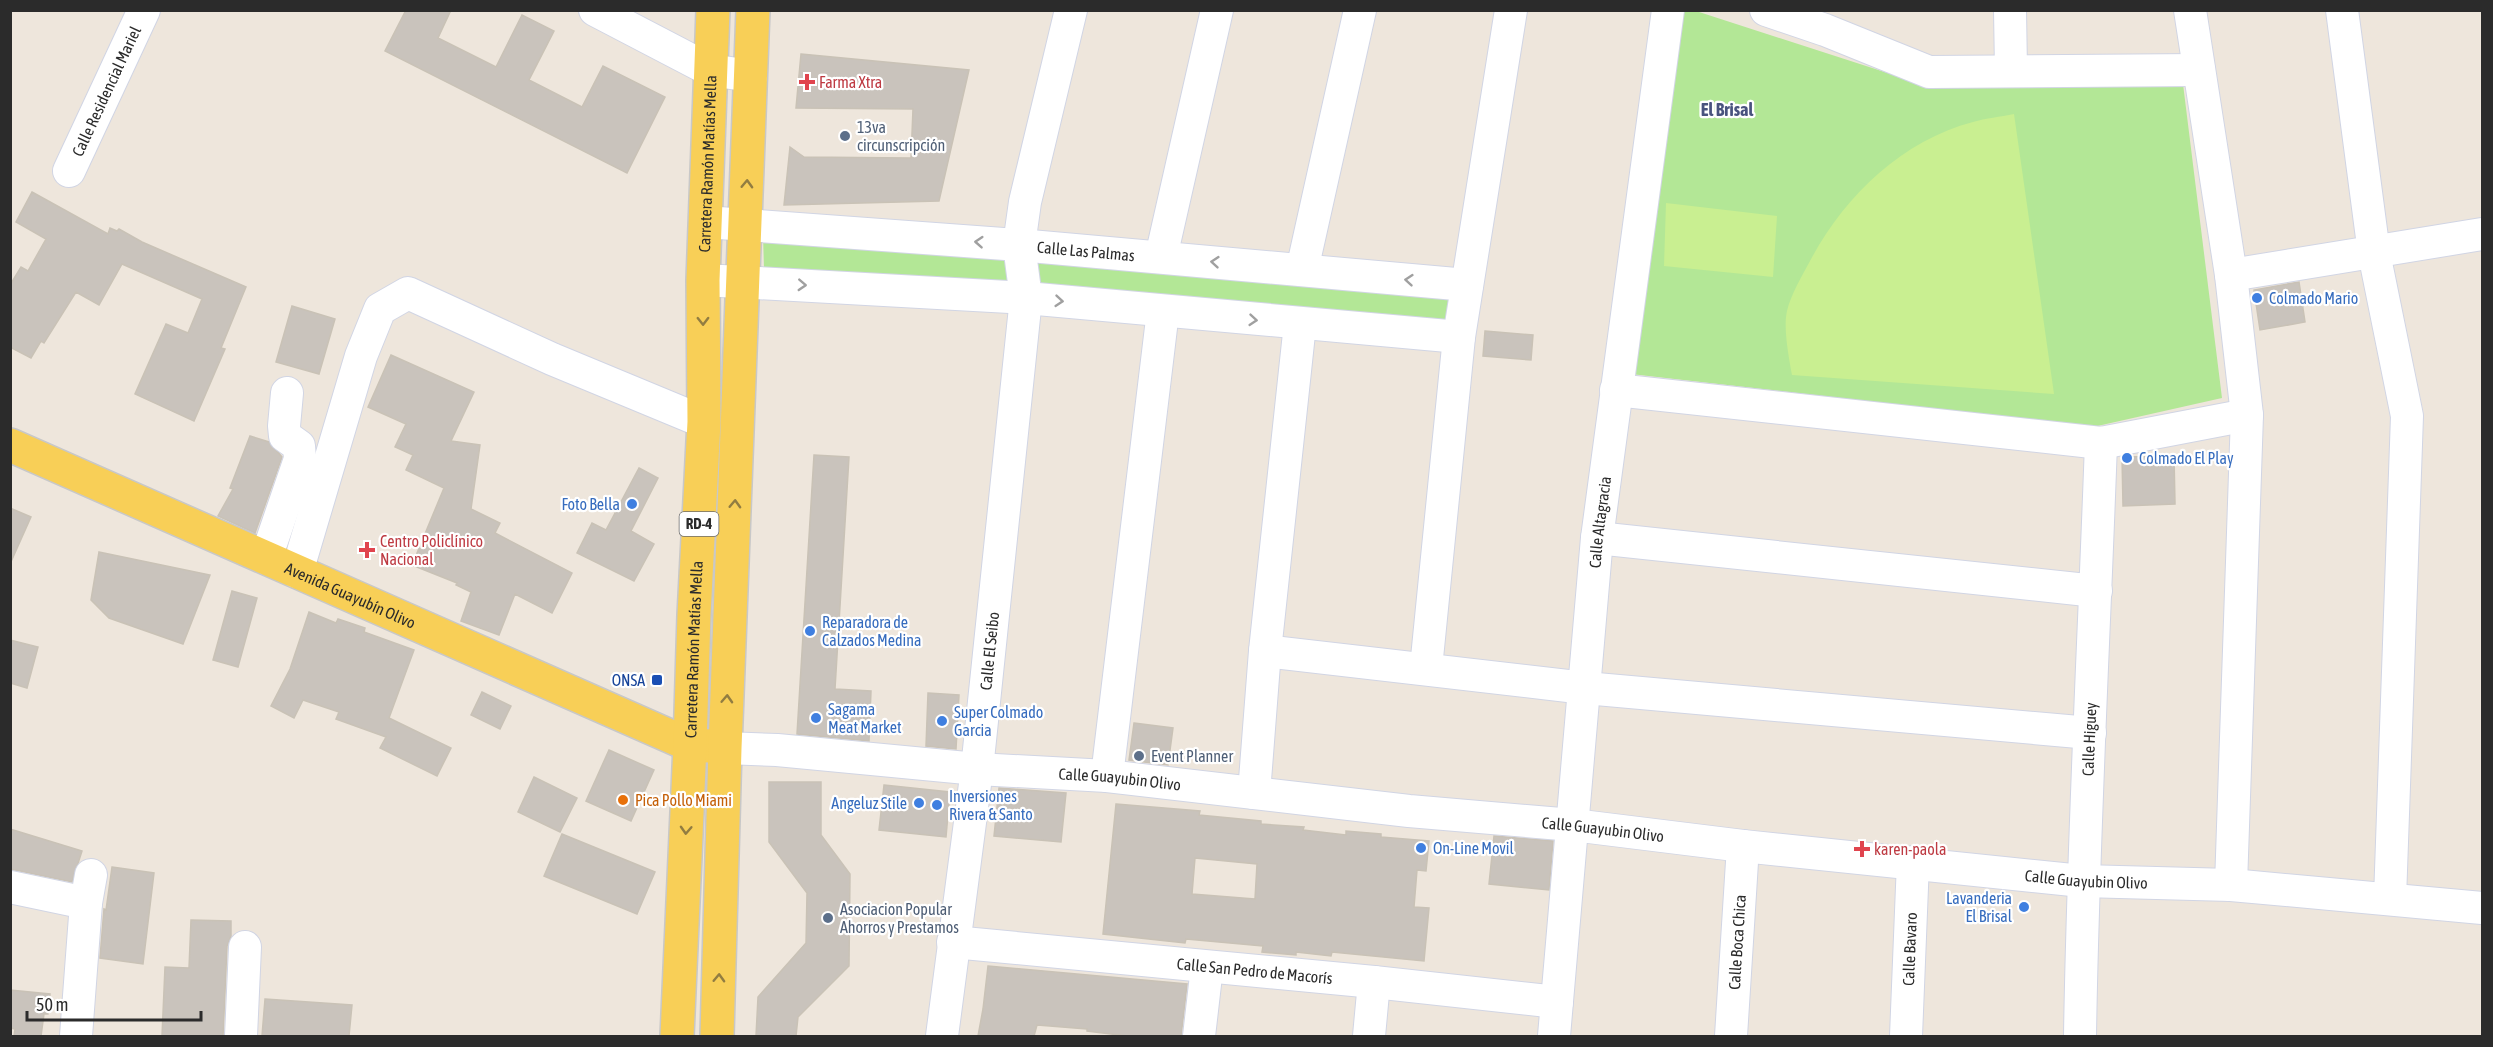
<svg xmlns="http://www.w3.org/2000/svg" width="2493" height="1047" viewBox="0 0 2493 1047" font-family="'Asap Condensed',sans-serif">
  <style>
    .green { fill: #b3e796 }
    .pitch { fill: #c9ef91 }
    .building { fill: #c9c3bc; stroke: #c9c2b6; stroke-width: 1.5; fill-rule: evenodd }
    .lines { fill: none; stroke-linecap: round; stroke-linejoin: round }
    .minor-casing { stroke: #d1d5e4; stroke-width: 34 }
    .major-casing { stroke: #c8c8c8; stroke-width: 36 }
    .minor { stroke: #fff; stroke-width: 32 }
    .major { stroke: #f8cf57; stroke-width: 33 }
    .oneway { stroke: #927d41 }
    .oneway2 { stroke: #a0a0a0 }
    .health-dot { fill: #e0444e; stroke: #fff; stroke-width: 2 }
    .service-dot { fill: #5c6f8a; stroke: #fff; stroke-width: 2 }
    .shop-dot { fill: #3f7fe0; stroke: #fff; stroke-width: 2 }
    .transit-dot { fill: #1a4fb4; stroke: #fff; stroke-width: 2 }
    .food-dot { fill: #e8710a; stroke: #fff; stroke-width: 2 }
    .labels { text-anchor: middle; stroke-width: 4.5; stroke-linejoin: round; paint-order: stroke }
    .shield { fill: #fff; stroke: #6b6b6b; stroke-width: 1.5 }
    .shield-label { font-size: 15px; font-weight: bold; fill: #2b2b2b }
    .health-label { font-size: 16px; fill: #be3a42; stroke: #fff; text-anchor: start }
    .street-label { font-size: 16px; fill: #2b2b2b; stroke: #fff }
    .service-label { font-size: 16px; fill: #4e5e75; stroke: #fff; text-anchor: start }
    .shop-label { font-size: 16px; fill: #366cbe; stroke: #fff; text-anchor: start }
    .transit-label { font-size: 16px; fill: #164399; stroke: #fff; text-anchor: end }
    .food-label { font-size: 16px; fill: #c56008; stroke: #fff; text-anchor: start }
    .neighbourhood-label { font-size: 18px; font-weight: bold; fill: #49537e; stroke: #fff }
  </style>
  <rect width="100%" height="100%" fill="#eee6dc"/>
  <!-- green -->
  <path class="green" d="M1678 11H1696L1931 87 2183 84 2222 398 2093 427 1631 374Z
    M763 236 1449 295 1446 325 764 268Z"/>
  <!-- pitch -->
  <path class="pitch" d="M2014 114 2054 394 1792 375C1789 358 1783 328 1787 311 1791 294 1802 276 1810 261 1844 197 1901 141 1973 122 1986 118 2000 117 2014 114Z
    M1666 203 1777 216 1773 277 1664 266Z"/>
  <!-- building -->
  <path class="building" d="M406 10H451L438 38 496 67 522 15 554 31 529 80 582 107 603 66 665 97 627 173 385 51Z
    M801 54 969 70 939 201 784 205 790 147 804 157 911 158 913 109 796 108Z
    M32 192 108 234 110 228 117 231 119 229 142 242 246 287 221 348 225 349 194 421 135 394 166 324 188 333 202 299 122 264 99 305 76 292 44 343 41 341 31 358 10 347V285L21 267 28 271 46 239 16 222Z
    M2299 282 2305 322 2260 330 2254 290Z
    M292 306 335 319 319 374 276 362Z
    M1485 331 1533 335 1531 360 1483 356Z
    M391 355 474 392 451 441 480 445 471 509 500 523 495 533 572 573 552 613 515 594 499 635 461 621 471 592 456 585 457 583 412 565 444 488 406 470 413 455 395 447 406 424 368 407Z
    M250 436 269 442 282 457 255 533 218 516 233 489 230 488Z
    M814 455 849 457 835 689 871 691 869 741 797 734Z
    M2174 456 2175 504 2123 506 2122 457Z
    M639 468 658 478 631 531 654 544 634 581 577 553 592 523 606 530Z
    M10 508 31 517 10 564Z
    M99 552 210 575 183 644 109 618 91 600Z
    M232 591 257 598 238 667 213 660Z
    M309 612 336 623 338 619 365 628 364 632 414 650 389 718 451 748 437 776 380 748 386 737 336 719 339 712 303 700 294 718 271 706 290 669Z
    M10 640 38 647 27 688 10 683Z
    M482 692 511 706 500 729 471 715Z
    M928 693 959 695 956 749 926 746Z
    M1134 723 1173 728 1168 765 1129 760Z
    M609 750 654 770 631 821 586 801Z
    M534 777 577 798 560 832 518 812Z
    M769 782H821V835L850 874 849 966 798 1017 796 1036H756L758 997 806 943 807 893 769 842Z
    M884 785 950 792 946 837 879 830Z
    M999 788 1066 793 1061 842 994 836Z
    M1116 804 1200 811 1199 815 1261 821V824L1304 827 1303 830 1346 835V831L1381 834V837L1429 841 1426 871 1417 870 1414 907 1429 908 1424 961 1332 952 1331 956 1296 952V955L1262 952 1263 946 1186 939 1185 943 1103 934ZM1195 858 1257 864 1255 899 1192 894Z
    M10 829 82 851 72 882 10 869Z
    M562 834 655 872 637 914 544 876Z
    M1494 836 1553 841 1549 890 1489 884Z
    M112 867 154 873 143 964 100 958 104 909 106 910Z
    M191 920 231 921V936L227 946 223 1036H162L165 967 189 968Z
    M988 966 1187 984 1181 1036H1127L1087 1031V1029L1037 1025 1034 1036H978L983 1009Z
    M10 990 50 994 48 1014H44L41 1036H14L15 1029 10 1028Z
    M265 999 352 1005 349 1036H262Z"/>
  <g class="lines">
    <!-- minor casing -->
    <g class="minor-casing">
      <g id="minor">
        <path d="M595 10 710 70 751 76"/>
        <path d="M1766 10 1825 30 1929 72 2199 70"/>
        <path d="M2010 10 2011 70"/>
        <path d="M2190 10 2231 275 2247 415 2231 885"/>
        <path d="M2342 10 2374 253 2407 416 2390 899"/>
        <path id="s1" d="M69 171 144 10"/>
        <path id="s2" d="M705 222 1019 245 1467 285"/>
        <path d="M1161 257 1217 10"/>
        <path d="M1302 270 1360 10"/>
        <path d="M2231 275 2482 234"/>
        <path d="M703 280 1026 298 1459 337"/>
        <path d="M1616 390 2101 443 2247 415"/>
        <path d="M1597 538 2096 591"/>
        <path d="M266 558 300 459 299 446 285 436 284 426 287 393"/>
        <path d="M297 572 361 356 380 309 408 293 552 359 704 422"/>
        <path d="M1265 651 1585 688 2090 733"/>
        <path d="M1426 668 1459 337 1511 10"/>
        <path id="s3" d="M725 748 777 750 977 769 1107 776 1409 811 1573 825 1743 846 2082 881 2231 885 2482 908"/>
        <path d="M1107 776 1163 311"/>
        <path d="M1254 793 1265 651 1300 324"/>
        <path d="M10 887 86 903"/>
        <path id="s4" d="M953 942 1374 982 1557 1002"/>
        <path d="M76 1036 86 903 91 875"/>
        <path d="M241 1036 245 947"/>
        <path id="s5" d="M942 1036 977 769 1026 298 1019 245 1025 202 1071 10"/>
        <path d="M1199 1036 1207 967"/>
        <path d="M1369 1036 1374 982"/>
        <path id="s6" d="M1554 1036 1597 538 1668 10"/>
        <path id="s7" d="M1731 1036 1743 846"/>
        <path id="s8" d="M1906 1036 1913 862"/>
        <path id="s9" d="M2080 1036C2083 838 2094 641 2101 443"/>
      </g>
    </g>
    <!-- major casing -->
    <g class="major-casing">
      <g id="major">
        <path id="s10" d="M10 445 690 745 710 746"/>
        <path id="s11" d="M677 1036 690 745 694 615 704 422 703 280 713 10"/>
        <path d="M717 1036 725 748 753 10"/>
      </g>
    </g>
    <!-- minor -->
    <use href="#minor" class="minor"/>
    <!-- major -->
    <use href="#major" class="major"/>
  </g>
  <!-- one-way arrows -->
  <defs><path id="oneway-chevron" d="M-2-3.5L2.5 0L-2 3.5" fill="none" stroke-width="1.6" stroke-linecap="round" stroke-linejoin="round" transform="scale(1.5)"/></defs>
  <g class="oneway">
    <use href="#oneway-chevron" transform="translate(747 184) rotate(-88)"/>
    <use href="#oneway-chevron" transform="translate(703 321) rotate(89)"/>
    <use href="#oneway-chevron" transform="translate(735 504) rotate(-88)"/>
    <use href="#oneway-chevron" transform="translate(727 699) rotate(-87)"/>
    <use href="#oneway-chevron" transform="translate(686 830) rotate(93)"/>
    <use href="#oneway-chevron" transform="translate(719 978) rotate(-88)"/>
  </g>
  <g class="oneway2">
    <use href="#oneway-chevron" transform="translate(979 242) rotate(-176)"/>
    <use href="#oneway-chevron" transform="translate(1215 262) rotate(-175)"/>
    <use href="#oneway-chevron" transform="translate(1409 280) rotate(-175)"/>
    <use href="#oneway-chevron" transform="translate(802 285) rotate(3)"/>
    <use href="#oneway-chevron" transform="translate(1059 301) rotate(5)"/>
    <use href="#oneway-chevron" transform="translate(1253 320) rotate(5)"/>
  </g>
  <!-- markers -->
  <g class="health-dot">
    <path d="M804 73h6v6h6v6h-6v6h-6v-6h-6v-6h6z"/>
    <path d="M364 541h6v6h6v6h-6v6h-6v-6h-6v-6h6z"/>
    <path d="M1859 840h6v6h6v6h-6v6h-6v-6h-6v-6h6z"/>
  </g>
  <g class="service-dot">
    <circle cx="845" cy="136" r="6"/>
    <circle cx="1139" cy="756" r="6"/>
    <circle cx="828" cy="918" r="6"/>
  </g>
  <g class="shop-dot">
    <circle cx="2257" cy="298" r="6"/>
    <circle cx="2127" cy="458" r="6"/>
    <circle cx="632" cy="504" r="6"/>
    <circle cx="810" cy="631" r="6"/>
    <circle cx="816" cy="718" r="6"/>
    <circle cx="942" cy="721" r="6"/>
    <circle cx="919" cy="803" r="6"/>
    <circle cx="937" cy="805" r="6"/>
    <circle cx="1421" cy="848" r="6"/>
    <circle cx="2024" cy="907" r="6"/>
  </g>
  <rect class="transit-dot" x="651" y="674" width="12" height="12" rx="3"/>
  <circle class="food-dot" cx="623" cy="800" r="6"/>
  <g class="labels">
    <!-- shield labels -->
    <rect class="shield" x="679.5" y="512" width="39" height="24" rx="4.5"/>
    <g class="shield-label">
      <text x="699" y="529">RD-4</text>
    </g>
    <!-- health labels -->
    <g class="health-label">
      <text x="819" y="88">Farma Xtra</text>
      <text x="380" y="547">Centro Policlínico<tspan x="380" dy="18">Nacional</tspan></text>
      <text x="1874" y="855">karen-paola</text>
    </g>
    <!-- street labels -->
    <g class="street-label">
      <text dy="6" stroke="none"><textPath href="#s1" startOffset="88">Calle Residencial Mariel</textPath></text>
      <text dy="6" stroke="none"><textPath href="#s11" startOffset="873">Carretera Ramón Matías Mella</textPath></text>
      <text dy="6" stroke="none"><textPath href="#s2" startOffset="382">Calle Las Palmas</textPath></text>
      <text dy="6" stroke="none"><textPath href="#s6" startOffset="516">Calle Altagracia</textPath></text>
      <text dy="6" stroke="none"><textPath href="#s10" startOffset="372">Avenida Guayubín Olivo</textPath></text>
      <text dy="6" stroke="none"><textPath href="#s11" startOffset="387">Carretera Ramón Matías Mella</textPath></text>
      <text dy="6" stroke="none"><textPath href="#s5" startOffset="388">Calle El Seibo</textPath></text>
      <text dy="6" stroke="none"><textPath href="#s9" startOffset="297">Calle Higuey</textPath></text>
      <text dy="6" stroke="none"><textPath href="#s3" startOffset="396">Calle Guayubin Olivo</textPath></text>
      <text dy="6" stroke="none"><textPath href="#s3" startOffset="882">Calle Guayubin Olivo</textPath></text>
      <text dy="6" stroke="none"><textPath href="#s3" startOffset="1368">Calle Guayubin Olivo</textPath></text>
      <text dy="6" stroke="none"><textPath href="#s7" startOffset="94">Calle Boca Chica</textPath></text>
      <text dy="6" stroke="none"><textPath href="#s8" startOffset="87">Calle Bavaro</textPath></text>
      <text dy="6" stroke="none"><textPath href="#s4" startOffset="303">Calle San Pedro de Macorís</textPath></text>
    </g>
    <!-- service labels -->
    <g class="service-label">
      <text x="857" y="133">13va<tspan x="857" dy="18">circunscripción</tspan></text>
      <text x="1151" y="762">Event Planner</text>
      <text x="840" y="915">Asociacion Popular<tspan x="840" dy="18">Ahorros y Prestamos</tspan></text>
    </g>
    <!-- shop labels -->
    <g class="shop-label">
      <text x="2269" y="304">Colmado Mario</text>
      <text x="2139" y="464">Colmado El Play</text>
      <text x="620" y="510" text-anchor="end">Foto Bella</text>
      <text x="822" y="628">Reparadora de<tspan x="822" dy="18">Calzados Medina</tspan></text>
      <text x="828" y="715">Sagama<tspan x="828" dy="18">Meat Market</tspan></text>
      <text x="954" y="718">Super Colmado<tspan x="954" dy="18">Garcia</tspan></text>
      <text x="949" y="802">Inversiones<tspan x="949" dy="18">Rivera &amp; Santo</tspan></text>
      <text x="907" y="809" text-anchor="end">Angeluz Stile</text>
      <text x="1433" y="854">On-Line Movil</text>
      <text x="2012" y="904" text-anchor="end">Lavanderia<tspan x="2012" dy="18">El Brisal</tspan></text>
    </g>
    <!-- transit labels -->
    <g class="transit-label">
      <text x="645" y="686">ONSA</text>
    </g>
    <!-- food labels -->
    <g class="food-label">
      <text x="635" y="806">Pica Pollo Miami</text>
    </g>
    <!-- neighbourhood labels -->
    <g class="neighbourhood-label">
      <text x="1727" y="116">El Brisal</text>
    </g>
  </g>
  <!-- border -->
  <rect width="2493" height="1047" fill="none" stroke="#2b2b2b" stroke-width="24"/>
  <!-- scale -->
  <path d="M27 1011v9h174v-9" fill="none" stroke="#2b2b2b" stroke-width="3"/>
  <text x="36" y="1011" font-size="18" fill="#2b2b2b" stroke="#ffffff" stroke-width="4.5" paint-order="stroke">50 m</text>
</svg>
